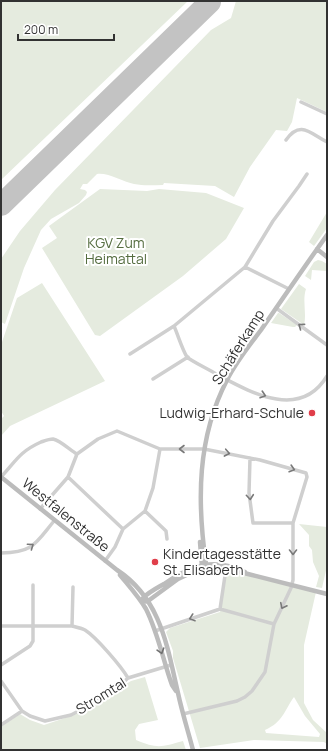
<svg xmlns="http://www.w3.org/2000/svg" width="328" height="751" viewBox="0 0 328 751" font-family="Manrope,sans-serif">
  <style>
    .green { fill: #e5ebdf; fill-rule: evenodd }
    .lines { fill: none; stroke-linecap: round; stroke-linejoin: round }
    .runway { stroke: #c3c3c3; stroke-width: 22 }
    .street { stroke: #cfcfcf; stroke-width: 3.5 }
    .secondary { stroke: #bcbcbc; stroke-width: 4.5 }
    .oneway { stroke: #797979 }
    .oneway2 { stroke: #707070 }
    .poi-dot { fill: #e03e4a; stroke: #fff; stroke-width: 1.5 }
    .labels { text-anchor: middle; stroke-width: 4; stroke-linejoin: round; paint-order: stroke }
    .park-label { font-size: 14px; fill: #556d40; stroke: #fff }
    .street-label { font-size: 14px; fill: #323232; stroke: #fff }
    .poi-label { font-size: 14px; fill: #323232; stroke: #fff; text-anchor: end }
  </style>
  <rect width="100%" height="100%" fill="#fff"/>
  <!-- green -->
  <path class="green" d="M1 1H188L1 180Z
    M236 1H327V112L297 98 292 122 287 131 276 130 250 167 234 197 215 186 164 183 163 185C153 185 144 186 134 184 124 182 107 172 97 174L87 184H83L80 189 85 190 87 192 86 195 79 203 51 219 41 230 24 268 5 324 1 322V259L20 231 55 190 211 30 231 18Z
    M100 189 147 191 159 189 206 193 244 208 226 239 183 276 100 336 95 335 42 248 57 238 49 226Z
    M327 212V228L314 246 309 242Z
    M318 260 322 261 327 264V271L312 270 311 280 305 276 314 262Z
    M42 283 105 381 10 426 1 436V419L4 416 1 411V345L17 298Z
    M299 284 306 289C302 301 307 313 304 325L281 309Z
    M278 313H279L297 325 295 327H293L271 323Z
    M299 524 327 527V566L322 588 316 587 319 576 313 562 312 550 309 546V535Z
    M226 569 316 592 304 645V703L313 720 327 733V744L324 742 254 740 200 748 173 658V651L166 632 170 628 220 612ZM294 697 305 716 320 734 319 737 266 733 265 730C283 722 284 711 294 697Z
    M145 677 158 720 139 724 135 730 136 740C157 749 162 747 183 741L186 750H1V727L20 714 30 720 44 725 74 715 131 681Z"/>
  <g class="lines">
    <!-- runway -->
    <path class="runway" d="M1 205 210 2"/>
    <!-- street -->
    <path class="street" d="M301 102 327 114
      M286 140C300 120 310 133 327 142
      M245 267 273 221 299 186 307 174
      M289 289 245 267 174 326C178 335 182 349 187 357 191 361 210 370 216 374 250 392 300 421 327 376
      M276 308 327 345
      M130 354 174 326
      M153 379 188 357
      M250 458 249 493 253 523H293
      M1 477C16 461 19 452 41 442 44 441 49 439 53 439 61 441 70 450 77 454
      M68 477 123 529
      M40 509 68 477 77 454 98 439 117 431 160 449H204L260 460 306 473 307 477 293 523V580L291 588 274 624 265 672 252 691 245 697 237 701 183 714
      M145 511 166 531 167 539
      M1 553C34 552 35 544 54 521
      M105 561 115 547 123 529 145 511 153 488 160 449
      M220 609 226 569
      M1 626H72C76 627 81 628 85 630 96 637 121 666 128 678
      M72 626 73 587
      M155 631 220 609 274 624
      M1 665 30 646 33 641V585
      M1 681 22 711 30 716 45 721 71 715 101 699 116 689 128 678 171 665
      M1 725 22 711"/>
    <!-- secondary -->
    <path class="secondary" d="M317 249 327 257
      M1 477 117 570C161 599 167 646 178 693 182 712 188 731 193 750
      M200 542 202 567
      M206 564C197 501 197 438 227 380 236 362 249 346 261 330 283 298 305 266 327 235
      M120 575C129 586 139 597 146 609 158 633 163 660 172 685L176 691
      M143 598C149 592 157 588 164 584 191 565 214 557 245 572
      M142 602 148 601 178 579 193 572 203 569H226L248 574 327 594"/>
  </g>
  <!-- one-way arrows -->
  <defs><path id="oneway-chevron" d="M-2-3.5L2.5 0L-2 3.5" fill="none" stroke-width="1.6" stroke-linecap="round" stroke-linejoin="round"/></defs>
  <g class="oneway">
    <use href="#oneway-chevron" transform="translate(301 326) rotate(-144)"/>
    <use href="#oneway-chevron" transform="translate(263 395) rotate(18)"/>
    <use href="#oneway-chevron" transform="translate(182 449) rotate(180)"/>
    <use href="#oneway-chevron" transform="translate(227 453) rotate(11)"/>
    <use href="#oneway-chevron" transform="translate(292 469) rotate(17)"/>
    <use href="#oneway-chevron" transform="translate(250 497) rotate(85)"/>
    <use href="#oneway-chevron" transform="translate(31 546) rotate(-35)"/>
    <use href="#oneway-chevron" transform="translate(293 552) rotate(90)"/>
    <use href="#oneway-chevron" transform="translate(283 606) rotate(116)"/>
    <use href="#oneway-chevron" transform="translate(192 618) rotate(161)"/>
  </g>
  <use class="oneway2" href="#oneway-chevron" transform="translate(161 651) rotate(73)"/>
  <!-- markers -->
  <g class="poi-dot">
    <circle cx="312" cy="413" r="4"/>
    <circle cx="155" cy="562" r="4"/>
  </g>
  <g class="labels">
    <!-- park labels -->
    <g class="park-label">
      <text x="116" y="248">KGV Zum<tspan x="116" dy="16">Heimattal</tspan></text>
    </g>
    <!-- street labels -->
    <g class="street-label">
      <text transform="translate(238 347) rotate(-58)" y="5">Schäferkamp</text>
      <text transform="translate(66 515) rotate(39)" y="5">Westfalenstraße</text>
      <text transform="translate(101 696) rotate(-32)" y="5">Stromtal</text>
    </g>
    <!-- poi labels -->
    <g class="poi-label">
      <text x="304" y="418">Ludwig-Erhard-Schule</text>
      <text x="163" y="559" text-anchor="start">Kindertagesstätte<tspan x="163" dy="16">St. Elisabeth</tspan></text>
    </g>
  </g>
  <!-- border -->
  <rect width="328" height="751" fill="none" stroke="#323232" stroke-width="4"/>
  <!-- scale -->
  <path d="M18 34v6h96v-6" fill="none" stroke="#323232" stroke-width="2"/>
  <text x="24" y="34" font-size="12" fill="#323232" stroke="#ffffff" stroke-width="3" paint-order="stroke">200 m</text>
</svg>
